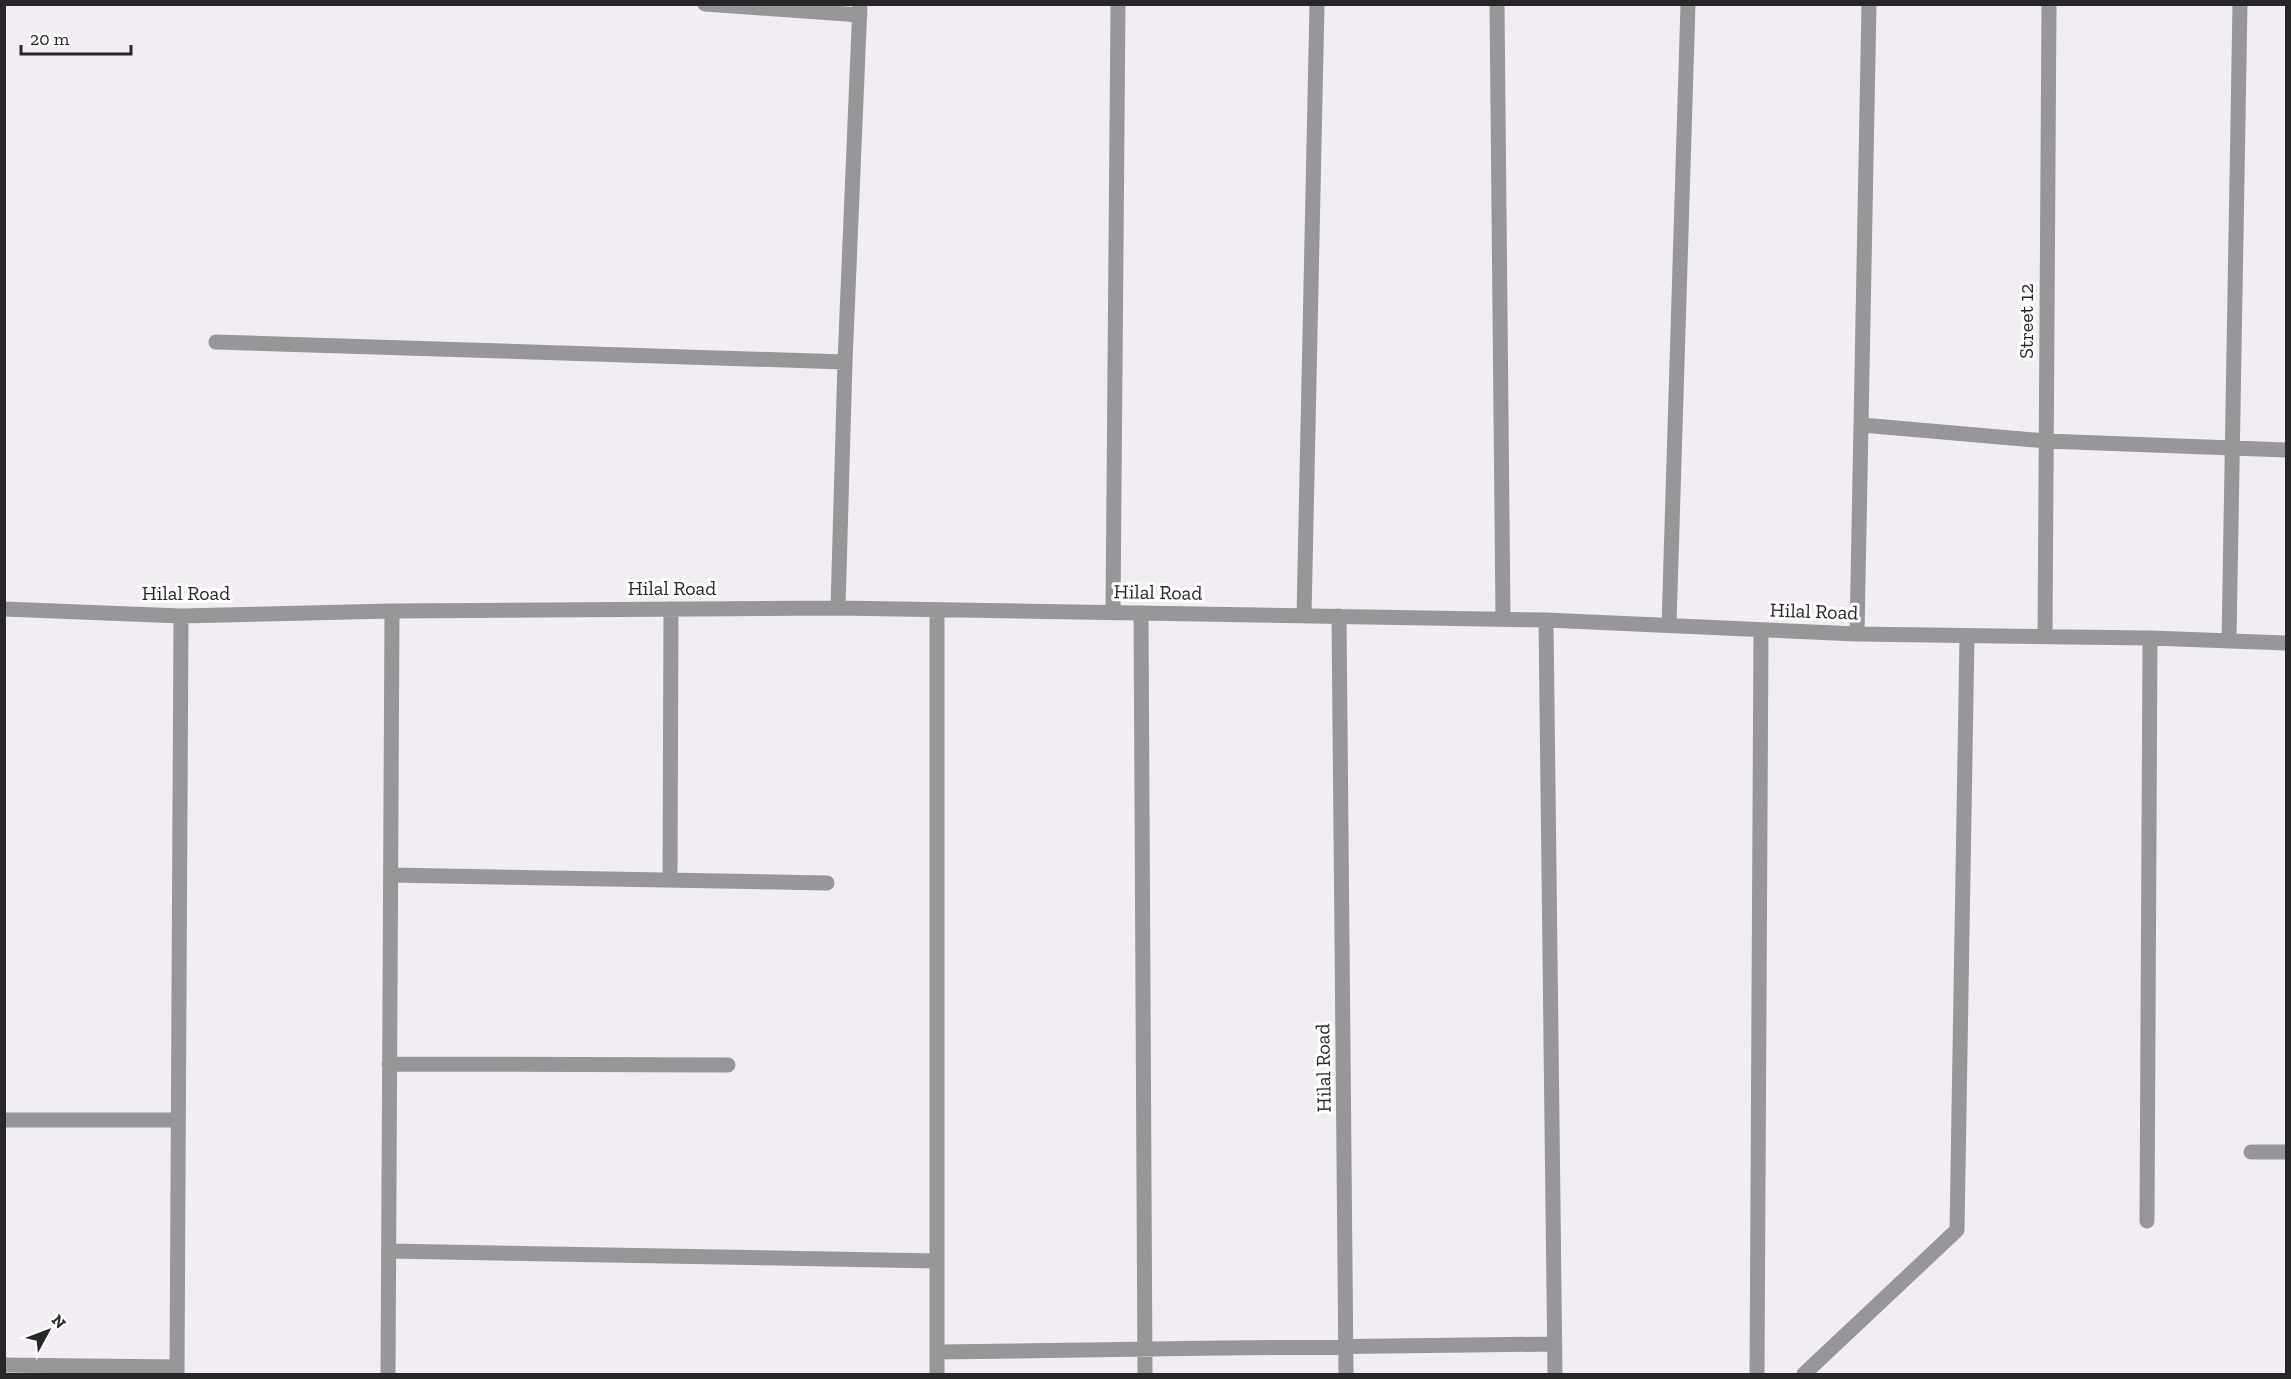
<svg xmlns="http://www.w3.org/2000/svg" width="2291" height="1379" viewBox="0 0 2291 1379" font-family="'Zilla Slab',serif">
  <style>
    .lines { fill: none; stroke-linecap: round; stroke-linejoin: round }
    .street { stroke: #97979a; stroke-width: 15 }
    .labels { text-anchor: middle; stroke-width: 6; stroke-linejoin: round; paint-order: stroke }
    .street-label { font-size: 20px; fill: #282628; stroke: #fff }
  </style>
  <rect width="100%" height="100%" fill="#f2edf3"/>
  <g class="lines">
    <!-- street -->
    <path class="street" d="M705 4 860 15
      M1497 4 1503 619
      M216 342 845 362
      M1862 425 2046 441 2286 450
      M838 608 845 362 860 4
      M4 609 181 616 392 611 838 608 1546 620 1857 634 2150 638 2286 643
      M1113 613 1118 4
      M1141 613 1145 1374
      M1304 616 1317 4
      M1339 616 1346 1374
      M1546 620 1555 1374
      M1669 625 1688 4
      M1857 634 1869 4
      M2045 637 2049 4
      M2229 641 2240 4
      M391 875 827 883
      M670 880 671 609
      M389 1064 728 1065
      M4 1120H178
      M2251 1152H2286
      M2147 1221 2150 638
      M389 1251 937 1261
      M937 1352C1143 1350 1349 1345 1555 1344
      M4 1365 177 1367
      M177 1374 181 616
      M388 1374 392 611
      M937 1374V611
      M1757 1374 1761 630
      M1804 1374 1957 1230 1967 636"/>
  </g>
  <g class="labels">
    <!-- street labels -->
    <g class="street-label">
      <text transform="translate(2026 321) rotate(-90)" y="7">Street 12</text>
      <text x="672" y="595">Hilal Road</text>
      <text transform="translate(1158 592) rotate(1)" y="7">Hilal Road</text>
      <text x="186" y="600">Hilal Road</text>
      <text transform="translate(1814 611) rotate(2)" y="7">Hilal Road</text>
      <text transform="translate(1323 1068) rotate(-91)" y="7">Hilal Road</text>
    </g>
  </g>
  <!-- border -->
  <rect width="2291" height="1379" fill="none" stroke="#282628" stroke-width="12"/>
  <!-- north arrow -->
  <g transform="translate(48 1331) rotate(49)" stroke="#ffffff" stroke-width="4.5" paint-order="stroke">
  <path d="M0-4.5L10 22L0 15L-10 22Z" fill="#282628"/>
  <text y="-9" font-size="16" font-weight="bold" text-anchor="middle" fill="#282628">N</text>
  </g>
  <!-- scale -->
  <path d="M21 45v9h110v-9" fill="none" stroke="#282628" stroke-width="3"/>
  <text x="30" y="45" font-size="18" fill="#282628" stroke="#ffffff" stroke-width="4.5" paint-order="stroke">20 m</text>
</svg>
